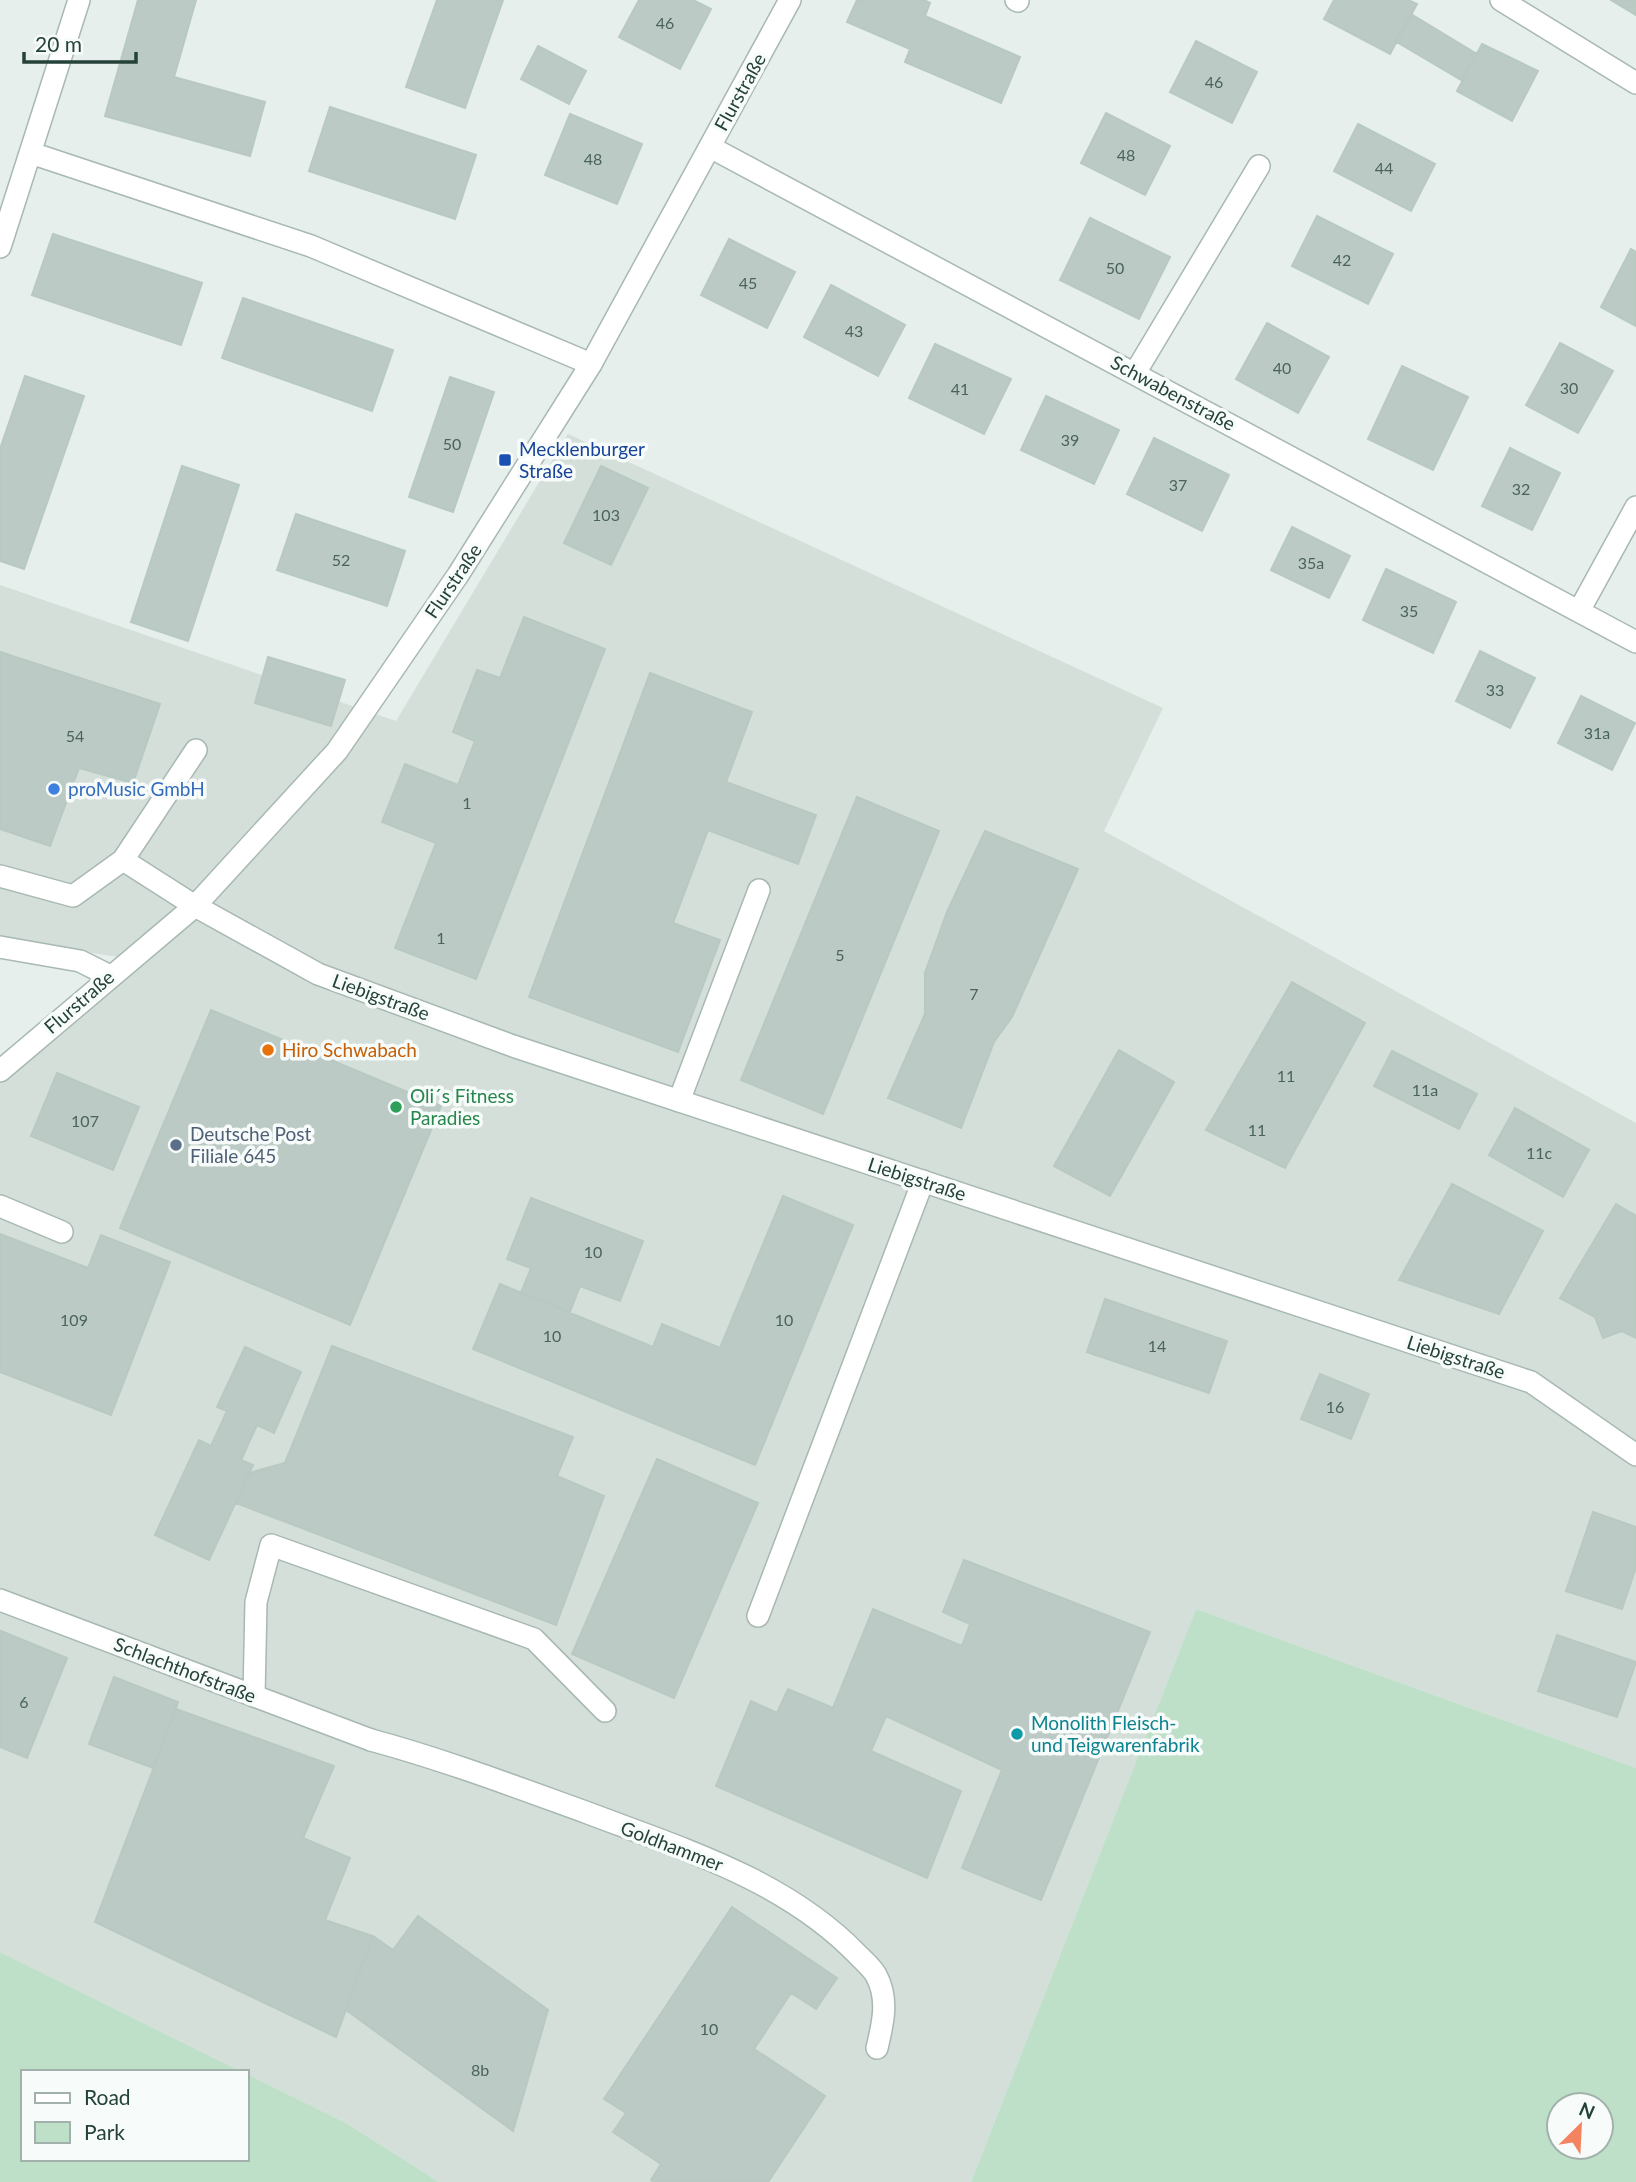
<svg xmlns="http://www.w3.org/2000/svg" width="1636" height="2182" viewBox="0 0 1636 2182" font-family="Lato,sans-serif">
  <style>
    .built { fill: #d4dfda }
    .green { fill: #bfe0c8; fill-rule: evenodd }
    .building { fill: #bbcac4; stroke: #b8c9c2; stroke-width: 2 }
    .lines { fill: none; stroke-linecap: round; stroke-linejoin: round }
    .service-casing { stroke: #a8b8b2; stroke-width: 24 }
    .minor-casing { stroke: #a8b8b2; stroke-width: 24 }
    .tertiary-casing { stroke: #a8b8b2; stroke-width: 24 }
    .service { stroke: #fff; stroke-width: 21 }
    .minor { stroke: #fff; stroke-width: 21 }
    .tertiary { stroke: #fff; stroke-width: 21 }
    .transit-dot { fill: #1a4fb4; stroke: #f7fbf9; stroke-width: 2.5 }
    .shop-dot { fill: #3f7fe0; stroke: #f7fbf9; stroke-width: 2.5 }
    .food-dot { fill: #e8710a; stroke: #f7fbf9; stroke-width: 2.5 }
    .leisure-dot { fill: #2e9e5b; stroke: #f7fbf9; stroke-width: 2.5 }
    .service-dot { fill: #5c6f8a; stroke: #f7fbf9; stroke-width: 2.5 }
    .culture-dot { fill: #0f9aa8; stroke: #f7fbf9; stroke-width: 2.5 }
    .labels { text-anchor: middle; stroke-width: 7; stroke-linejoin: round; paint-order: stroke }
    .number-label { font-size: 16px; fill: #4a645c }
    .street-label { font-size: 19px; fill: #24423a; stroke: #f7fbf9 }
    .transit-label { font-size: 19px; fill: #164399; stroke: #f7fbf9; text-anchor: start }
    .shop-label { font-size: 19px; fill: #366cbe; stroke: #f7fbf9; text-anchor: start }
    .food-label { font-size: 19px; fill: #c56008; stroke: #f7fbf9; text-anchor: start }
    .leisure-label { font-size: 19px; fill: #27864d; stroke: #f7fbf9; text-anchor: start }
    .service-label { font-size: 19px; fill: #4e5e75; stroke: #f7fbf9; text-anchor: start }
    .culture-label { font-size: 19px; fill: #0d838f; stroke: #f7fbf9; text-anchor: start }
  </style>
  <rect width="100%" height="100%" fill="#e6efeb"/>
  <!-- built -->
  <path class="built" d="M568 434 1163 708 1104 831 1636 1123V1768L1196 1609 971 2182H439L346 2123 247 2074V2072H242L0 1952V1058L118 957 0 939V585L396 721Z"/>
  <!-- green -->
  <path class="green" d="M1196 1609 1636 1768V2182H971ZM1601 2105V2147H1559V2105Z
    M0 1952 242 2072H23V2159H247V2074L346 2123 439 2182H0Z"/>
  <!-- building -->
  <path class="building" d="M138 0H196L174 77 265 102 250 156 105 116Z
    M437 0H503L465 108 406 87Z
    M639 0H693L711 9 680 69 619 37Z
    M857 0H924L930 3 925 16 1020 57 1001 103 905 62 910 49 847 22Z
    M1334 0H1408L1417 4 1390 54 1324 19Z
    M1611 0H1636V15Z
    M1411 14 1477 54 1461 80 1395 41Z
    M1196 41 1257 72 1232 123 1170 92Z
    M1482 44 1538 71 1512 121 1457 91Z
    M538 46 586 71 569 104 521 79Z
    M330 107 476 155 455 219 309 171Z
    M1106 113 1170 146 1145 195 1081 163Z
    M570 114 642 144 617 204 545 175Z
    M1358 124 1435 164 1411 211 1334 171Z
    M1317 216 1393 254 1368 304 1292 266Z
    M1090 218 1170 257 1139 319 1060 280Z
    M53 234 202 283 181 345 32 295Z
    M729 239 795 272 767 328 701 295Z
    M1631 249 1636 252V326L1601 307Z
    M831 285 905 325 878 376 804 337Z
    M243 298 393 350 372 411 222 358Z
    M1267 323 1329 357 1298 413 1236 379Z
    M1560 343 1613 371 1578 433 1526 405Z
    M935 344 1011 379 984 434 909 398Z
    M1402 366 1468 397 1433 470 1368 439Z
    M25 376 84 396 24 569 0 561V449Z
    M450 377 494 392 453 512 409 497Z
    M1046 396 1119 430 1094 484 1021 450Z
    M1154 438 1229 475 1202 531 1127 494Z
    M1510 448 1560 473 1532 530 1482 506Z
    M182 466 239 485 188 641 131 622Z
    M601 466 648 488 611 565 564 543Z
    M296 514 405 551 387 606 277 570Z
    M1292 527 1350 556 1329 598 1271 570Z
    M1386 569 1456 602 1433 653 1363 620Z
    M524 617 605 649 476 979 395 948 436 843 382 822 405 764 458 785 475 741 453 732 477 670 500 678Z
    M1480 651 1535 678 1510 728 1456 701Z
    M0 652 160 704 133 783 79 768 50 846 0 829Z
    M268 657 345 680 331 726 255 703Z
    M650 673 752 712 726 782 816 815 798 864 708 830 673 923 720 940 678 1052 529 997Z
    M1581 696 1635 723 1612 770 1558 743Z
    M857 797 939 831 823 1114 741 1080Z
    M985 831 1078 869 1012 1017 994 1042 961 1128 888 1098 925 1014V973L947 912Z
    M1292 982 1365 1023 1285 1168 1206 1130Z
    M211 1010 441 1106 350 1325 120 1228Z
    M1119 1050 1174 1082 1110 1196 1054 1166Z
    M1392 1051 1477 1094 1459 1129 1374 1086Z
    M57 1073 139 1107 113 1170 31 1136Z
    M1515 1108 1589 1150 1563 1197 1489 1155Z
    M1452 1184 1543 1231 1499 1314 1399 1280Z
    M783 1196 853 1225 755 1465 473 1349 500 1284 653 1347 662 1324 720 1348Z
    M531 1198 643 1241 620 1301 580 1286 570 1312 521 1293 531 1268 507 1259Z
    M1616 1204 1636 1216V1338L1622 1331 1603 1338 1595 1317 1560 1298Z
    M0 1234 88 1268 101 1235 170 1262 111 1415 0 1372Z
    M1105 1299 1227 1341 1209 1393 1087 1352Z
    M332 1346 573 1437 557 1476 604 1496 556 1625 236 1503 249 1473 285 1463Z
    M245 1347 301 1372 274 1433 257 1425 241 1460 253 1465 209 1560 155 1535 199 1440 211 1446 227 1411 217 1407Z
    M1320 1374 1369 1394 1351 1439 1301 1419Z
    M657 1459 758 1503 674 1698 572 1654Z
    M1593 1512 1636 1527V1567L1622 1609 1566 1591Z
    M964 1560 1150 1632 1041 1900 962 1868 1002 1770 886 1716 871 1751 961 1791 927 1878 716 1786 751 1701 777 1713 788 1689 833 1708 873 1609 962 1646 970 1624 943 1612Z
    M1 1631 67 1658 27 1758 0 1747Z
    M1557 1635 1636 1662 1617 1717 1538 1691Z
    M114 1677 178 1702 153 1768 89 1744Z
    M176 1709 334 1766 303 1838 350 1858 325 1920 373 1936 336 2037 95 1922Z
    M732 1907 837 1978 816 2009 791 1993 754 2049 825 2096 768 2182H654L651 2180 661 2164 613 2132 626 2113 604 2099Z
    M418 1916 548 2010 513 2131 346 2010 373 1936 393 1950Z"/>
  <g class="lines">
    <!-- service casing -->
    <g class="service-casing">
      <path id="service" d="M1016 0 1018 1
        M1135 373 1259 166
        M123 860 196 750
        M0 876 73 896 123 860 195 906
        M679 1101 759 890
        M0 1206 62 1232
        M758 1616 923 1181
        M254 1696 256 1602 271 1545 534 1639 605 1711
        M371 1740C445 1760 516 1787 588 1813 683 1849 786 1880 858 1955 864 1961 872 1968 876 1975 889 1999 883 2023 877 2048"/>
    </g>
    <!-- minor casing -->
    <g class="minor-casing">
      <path id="minor" d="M1501 0 1636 83
        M710 147 1636 642
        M31 153 311 246 591 364
        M0 247 79 0
        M1579 611 1636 507
        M195 906 318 974 513 1046 1531 1382 1636 1455
        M0 947 80 961 110 976
        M0 1600 371 1740"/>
    </g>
    <!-- tertiary casing -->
    <g class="tertiary-casing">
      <path id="tertiary" d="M0 1071 195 906 337 751 458 575 591 364 790 0"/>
    </g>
    <!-- service -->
    <use href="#service" class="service"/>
    <!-- minor -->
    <use href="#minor" class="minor"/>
    <!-- tertiary -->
    <use href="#tertiary" class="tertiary"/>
  </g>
  <!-- markers -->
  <rect class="transit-dot" x="498" y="453" width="14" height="14" rx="3.5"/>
  <circle class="shop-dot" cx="54" cy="789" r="7"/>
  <circle class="food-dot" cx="268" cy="1050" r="7"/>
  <circle class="leisure-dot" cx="396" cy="1107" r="7"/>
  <circle class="service-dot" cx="176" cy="1145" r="7"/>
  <circle class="culture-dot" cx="1017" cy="1734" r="7"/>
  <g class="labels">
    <!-- number labels -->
    <g class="number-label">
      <text x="665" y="29">46</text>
      <text x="1214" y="88">46</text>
      <text x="1126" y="161">48</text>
      <text x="593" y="165">48</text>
      <text x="1384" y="174">44</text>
      <text x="1342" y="266">42</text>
      <text x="1115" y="274">50</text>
      <text x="748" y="289">45</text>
      <text x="854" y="337">43</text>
      <text x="1282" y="374">40</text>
      <text x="1569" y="394">30</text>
      <text x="960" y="395">41</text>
      <text x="1070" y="446">39</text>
      <text x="452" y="450">50</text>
      <text x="1178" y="491">37</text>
      <text x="1521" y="495">32</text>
      <text x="606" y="521">103</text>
      <text x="341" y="566">52</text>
      <text x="1311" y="569">35a</text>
      <text x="1409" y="617">35</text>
      <text x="1495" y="696">33</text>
      <text x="1597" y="739">31a</text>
      <text x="75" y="742">54</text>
      <text x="467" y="809">1</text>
      <text x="441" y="944">1</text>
      <text x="840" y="961">5</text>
      <text x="974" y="1000">7</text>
      <text x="1286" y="1082">11</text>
      <text x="1425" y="1096">11a</text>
      <text x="85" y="1127">107</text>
      <text x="1257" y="1136">11</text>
      <text x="1539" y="1159">11c</text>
      <text x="593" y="1258">10</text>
      <text x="74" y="1326">109</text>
      <text x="784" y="1326">10</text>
      <text x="552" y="1342">10</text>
      <text x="1157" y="1352">14</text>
      <text x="1335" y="1413">16</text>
      <text x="24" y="1708">6</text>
      <text x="709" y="2035">10</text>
      <text x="480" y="2076">8b</text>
    </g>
    <!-- street labels -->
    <g class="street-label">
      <text transform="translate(740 92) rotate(-61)" y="7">Flurstraße</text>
      <text transform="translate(1173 393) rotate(28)" y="7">Schwabenstraße</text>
      <text transform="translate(453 581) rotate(-56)" y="7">Flurstraße</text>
      <text transform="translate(381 997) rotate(20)" y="7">Liebigstraße</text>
      <text transform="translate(79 1002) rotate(-41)" y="7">Flurstraße</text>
      <text transform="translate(917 1179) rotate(18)" y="7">Liebigstraße</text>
      <text transform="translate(1456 1357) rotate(18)" y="7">Liebigstraße</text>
      <text transform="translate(185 1670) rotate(21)" y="7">Schlachthofstraße</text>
      <text transform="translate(672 1846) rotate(21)" y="7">Goldhammer</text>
    </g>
    <!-- transit labels -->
    <g class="transit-label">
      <text x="519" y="456">Mecklenburger<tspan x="519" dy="22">Straße</tspan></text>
    </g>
    <!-- shop labels -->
    <g class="shop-label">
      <text x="68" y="796">proMusic GmbH</text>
    </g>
    <!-- food labels -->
    <g class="food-label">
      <text x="282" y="1057">Hiro Schwabach</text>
    </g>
    <!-- leisure labels -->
    <g class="leisure-label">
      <text x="410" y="1103">Oli´s Fitness<tspan x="410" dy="22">Paradies</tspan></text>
    </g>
    <!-- service labels -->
    <g class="service-label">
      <text x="190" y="1141">Deutsche Post<tspan x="190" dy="22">Filiale 645</tspan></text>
    </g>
    <!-- culture labels -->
    <g class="culture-label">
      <text x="1031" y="1730">Monolith Fleisch-<tspan x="1031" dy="22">und Teigwarenfabrik</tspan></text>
    </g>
  </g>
  <!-- legend -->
  <rect x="21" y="2070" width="228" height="91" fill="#f7fbf9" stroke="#a3b1ad" stroke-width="2"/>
  <rect x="35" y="2093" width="35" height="10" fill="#ffffff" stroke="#a3b1ad" stroke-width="2"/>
  <text x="84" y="2105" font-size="21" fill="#24423a">Road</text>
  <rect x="35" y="2122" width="35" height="21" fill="#bfe0c8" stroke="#a3b1ad" stroke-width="2"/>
  <text x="84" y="2140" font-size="21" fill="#24423a">Park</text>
  <!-- north arrow -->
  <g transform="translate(1580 2126) rotate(24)"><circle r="33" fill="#f7fbf9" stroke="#a3b1ad" stroke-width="2"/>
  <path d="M0-5L12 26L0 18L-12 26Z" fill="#f4845f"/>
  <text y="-10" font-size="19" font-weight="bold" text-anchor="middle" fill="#24423a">N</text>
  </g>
  <!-- scale -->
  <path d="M24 52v10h112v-10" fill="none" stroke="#24423a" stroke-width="3.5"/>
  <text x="35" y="52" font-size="21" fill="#24423a" stroke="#f7fbf9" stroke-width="5" paint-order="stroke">20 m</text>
</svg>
